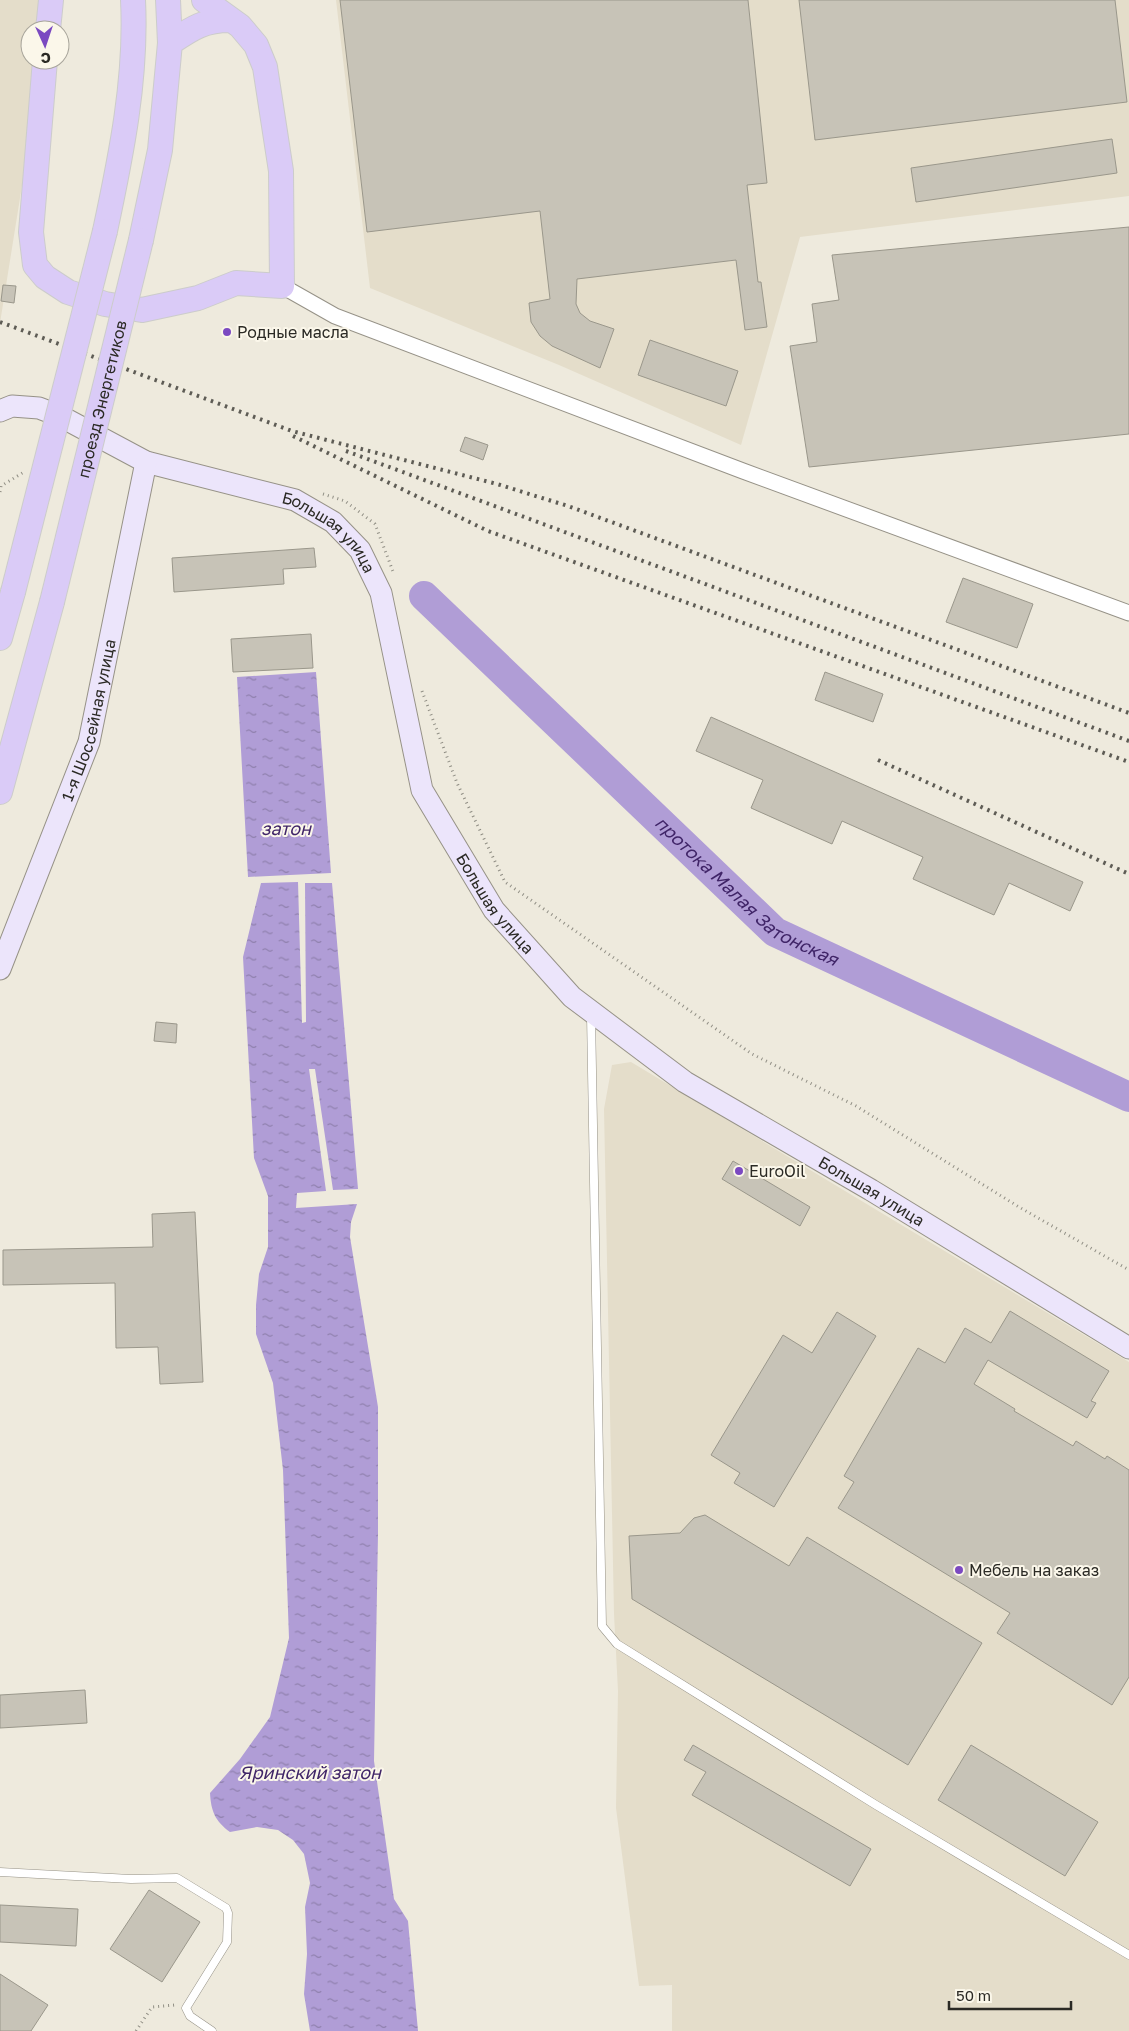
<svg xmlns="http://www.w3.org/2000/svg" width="1129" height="2031" viewBox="0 0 1129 2031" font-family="'Golos Text',sans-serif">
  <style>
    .built { fill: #e4ddca }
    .water { fill: url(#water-ripples) }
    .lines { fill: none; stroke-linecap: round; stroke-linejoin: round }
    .river { stroke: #b09dd6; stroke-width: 30 }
    .building { fill: #c7c3b7; stroke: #9a978b }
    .service-casing { stroke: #969287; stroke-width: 9 }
    .minor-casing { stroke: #969287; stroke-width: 17 }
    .secondary-casing { stroke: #969287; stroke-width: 23 }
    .primary-casing { stroke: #cccccb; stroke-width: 26 }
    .path { stroke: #918f85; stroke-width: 3; stroke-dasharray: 1 4; stroke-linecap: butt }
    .service { stroke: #fff; stroke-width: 8 }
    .minor { stroke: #fff; stroke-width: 15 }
    .secondary { stroke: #ece5fb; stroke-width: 21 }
    .primary { stroke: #dacbf7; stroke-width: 24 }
    .rail { stroke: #5e5c55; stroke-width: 4; stroke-dasharray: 2.5 5; stroke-linecap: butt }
    .primary-bridge-casing { stroke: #cccccb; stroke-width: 26; stroke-linecap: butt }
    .primary-bridge { stroke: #dacbf7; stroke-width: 24 }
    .poi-dot { fill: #7b49c1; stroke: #fbf7ea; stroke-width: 2 }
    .labels { text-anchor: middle; stroke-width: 4; stroke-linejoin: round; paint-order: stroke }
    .poi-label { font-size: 16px; fill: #2b2a25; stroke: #fbf7ea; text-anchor: start }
    .street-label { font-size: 16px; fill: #2b2a25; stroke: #fbf7ea }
    .water-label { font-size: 18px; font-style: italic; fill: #402568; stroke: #fbf7ea }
  </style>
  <defs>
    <pattern id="water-ripples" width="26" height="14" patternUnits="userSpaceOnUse" patternTransform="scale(1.25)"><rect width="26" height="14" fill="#b09dd6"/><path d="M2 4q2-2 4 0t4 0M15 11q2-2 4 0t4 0" fill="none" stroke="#8f80ad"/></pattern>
  </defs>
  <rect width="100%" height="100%" fill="#eeeadd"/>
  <!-- built -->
  <path class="built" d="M0 0H43L40 30H30V60H37L28 148 0 323Z
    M336 0H1129V196L800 237 741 445 559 365 370 288Z
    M631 1062 1129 1362V2031H672V1985L639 1986 616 1808 618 1691 614 1614 604 1109 612 1065Z"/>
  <!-- water -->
  <path class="water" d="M316 672 331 873 248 877 237 677Z
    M298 882 302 1023 306 1022 305 883H332L358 1189 333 1190 315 1069H309L326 1191 297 1193 296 1208 357 1204 351 1222 350 1237 378 1407V1534L374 1761 394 1899 408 1921 418 2031H310L304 1994 307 1954 305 1907 310 1883 304 1854 293 1840 278 1830 257 1827 230 1832C215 1821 211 1811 210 1793L240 1759 270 1717 289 1638 283 1470 273 1383 256 1334V1305L259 1274 268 1247V1196L254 1158 243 957 261 883Z"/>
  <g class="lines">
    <!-- river -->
    <path class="river" id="s1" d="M424 596 775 932 1129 1097"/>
  </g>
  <!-- building -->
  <path class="building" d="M340 0H748L767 183 747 185 758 282H761L767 327 745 330 736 260 577 279 576 304 580 313 590 321 614 329 600 368 552 346 540 336 531 322 529 303 550 299 540 211 367 232Z
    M799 0H1115L1127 102 815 140Z
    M1112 139 1117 173 916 202 911 168Z
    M1129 227V434L809 467 790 346 817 342 812 304 839 300 832 255Z
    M3 285 16 286 14 303 1 301Z
    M650 340 738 371 726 406 638 375Z
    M465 437 488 445 483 460 460 451Z
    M314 548 316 567 283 569 284 584 174 592 172 558Z
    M963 578 1033 604 1017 648 946 622Z
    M311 634 313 668 233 672 231 639Z
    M825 672 883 694 873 722 815 700Z
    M711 717 1083 882 1070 911 1009 883 994 915 913 879 923 857 842 821 832 844 751 808 763 780 696 751Z
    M156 1022 177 1024 176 1043 154 1041Z
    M733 1161 810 1207 800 1226 722 1179Z
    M195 1212 203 1382 160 1384 158 1347 116 1348 115 1283 3 1285V1250L153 1247 152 1214Z
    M1010 1311 1109 1371 1091 1401 1096 1403 1087 1418 988 1360 974 1384 1015 1409 1014 1411 1073 1446 1076 1441 1105 1459 1107 1456 1129 1470V1677L1112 1705 997 1633 1010 1613 838 1508 854 1482 844 1476 918 1348 945 1363 965 1328 991 1343Z
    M837 1312 876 1336 774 1507 734 1483 740 1473 711 1455 783 1335 812 1353Z
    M705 1515 789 1566 807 1537 982 1643 908 1765 632 1599 629 1536 680 1533 694 1518Z
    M85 1690 87 1723 0 1728V1695Z
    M693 1745 871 1849 850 1886 692 1795 706 1772 684 1760Z
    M971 1745 1098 1822 1065 1876 938 1800Z
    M149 1890 200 1922 162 1982 110 1949Z
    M0 1905 78 1909 76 1946 0 1942Z
    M0 1974 48 2005 31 2031H0Z"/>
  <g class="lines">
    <!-- service casing -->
    <g class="service-casing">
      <path id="service" d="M591 1015 602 1626 617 1644 876 1805 1129 1955
        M0 1872 131 1879 177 1878 226 1908 228 1913 227 1942 186 2008 190 2016 212 2031"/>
    </g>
    <!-- minor casing -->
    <g class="minor-casing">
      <path id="minor" d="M282 286 335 316 743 471 1129 613"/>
    </g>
    <!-- secondary casing -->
    <g class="secondary-casing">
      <g id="secondary">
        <path id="s2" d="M0 411 12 406 39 408 60 416 146 462 295 500 333 522 360 550 381 593 422 790 494 910 572 997 685 1082 871 1190 1129 1348"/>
        <path id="s3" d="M0 969 89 742 146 462"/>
      </g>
    </g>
    <!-- primary casing -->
    <g class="primary-casing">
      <path id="primary" d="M48 30 51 0
        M170 43C191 29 203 20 230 20
        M45 60 31 232 35 265 45 277 68 292 105 304 142 310 198 298 236 283 282 286 281 171 265 67 256 45 240 26 204 0
        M105 231C121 156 137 78 133 0
        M141 240 160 150 170 43 168 0
        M0 638 13 592
        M0 792 52 602"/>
    </g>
    <!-- path -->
    <path class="path" d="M0 492 1 486 24 472
      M323 494 345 501 375 524 394 574
      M422 691 457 783 505 882 752 1054 856 1106 1019 1207 1129 1270
      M136 2031 152 2007 175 2005"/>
    <!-- service -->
    <use href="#service" class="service"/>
    <!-- minor -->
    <use href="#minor" class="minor"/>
    <!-- secondary -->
    <use href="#secondary" class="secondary"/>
    <!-- primary -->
    <use href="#primary" class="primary"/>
    <!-- rail -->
    <path class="rail" d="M0 322 292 431 497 484 568 506 1129 713
      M293 436 488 531 1129 762
      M346 451 1129 741
      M878 760 1129 874"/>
    <!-- primary-bridge casing -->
    <g class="primary-bridge-casing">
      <g id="primary-bridge">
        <path d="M13 592 105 231"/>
        <path id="s4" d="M52 602 141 240"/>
      </g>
    </g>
    <!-- primary-bridge -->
    <use href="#primary-bridge" class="primary-bridge"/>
  </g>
  <!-- markers -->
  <g class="poi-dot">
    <circle cx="227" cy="332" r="5"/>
    <circle cx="739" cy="1171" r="5"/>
    <circle cx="959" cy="1570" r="5"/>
  </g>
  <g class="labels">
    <!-- poi labels -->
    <g class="poi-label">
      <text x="237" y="338">Родные масла</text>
      <text x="749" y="1177">EuroOil</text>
      <text x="969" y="1576">Мебель на заказ</text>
    </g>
    <!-- street labels -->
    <g class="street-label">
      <text dy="6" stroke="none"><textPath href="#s4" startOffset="209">проезд Энергетиков</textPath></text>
      <text dy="6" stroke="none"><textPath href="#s2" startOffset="361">Большая улица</textPath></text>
      <text dy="6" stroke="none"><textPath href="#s3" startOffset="265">1-я Шоссейная улица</textPath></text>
      <text dy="6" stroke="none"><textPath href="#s2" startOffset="781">Большая улица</textPath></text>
      <text dy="6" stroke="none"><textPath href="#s2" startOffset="1260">Большая улица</textPath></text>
    </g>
    <!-- water labels -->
    <g class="water-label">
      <text x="286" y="835">затон</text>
      <text dy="6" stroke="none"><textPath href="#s1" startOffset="439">протока Малая Затонская</textPath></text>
      <text x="310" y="1779">Яринский затон</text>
    </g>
  </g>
  <!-- north arrow -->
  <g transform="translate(45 45) rotate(177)"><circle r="24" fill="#fbf7ea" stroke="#a8a59b"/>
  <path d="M0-4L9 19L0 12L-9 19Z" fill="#7b49c1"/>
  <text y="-8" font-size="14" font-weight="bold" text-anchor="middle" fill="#2b2a25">С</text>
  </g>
  <!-- scale -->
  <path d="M949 2001v8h122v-8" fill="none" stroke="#2b2a25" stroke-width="2.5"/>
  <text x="956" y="2001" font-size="15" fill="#2b2a25" stroke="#fbf7ea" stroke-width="4" paint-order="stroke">50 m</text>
</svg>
